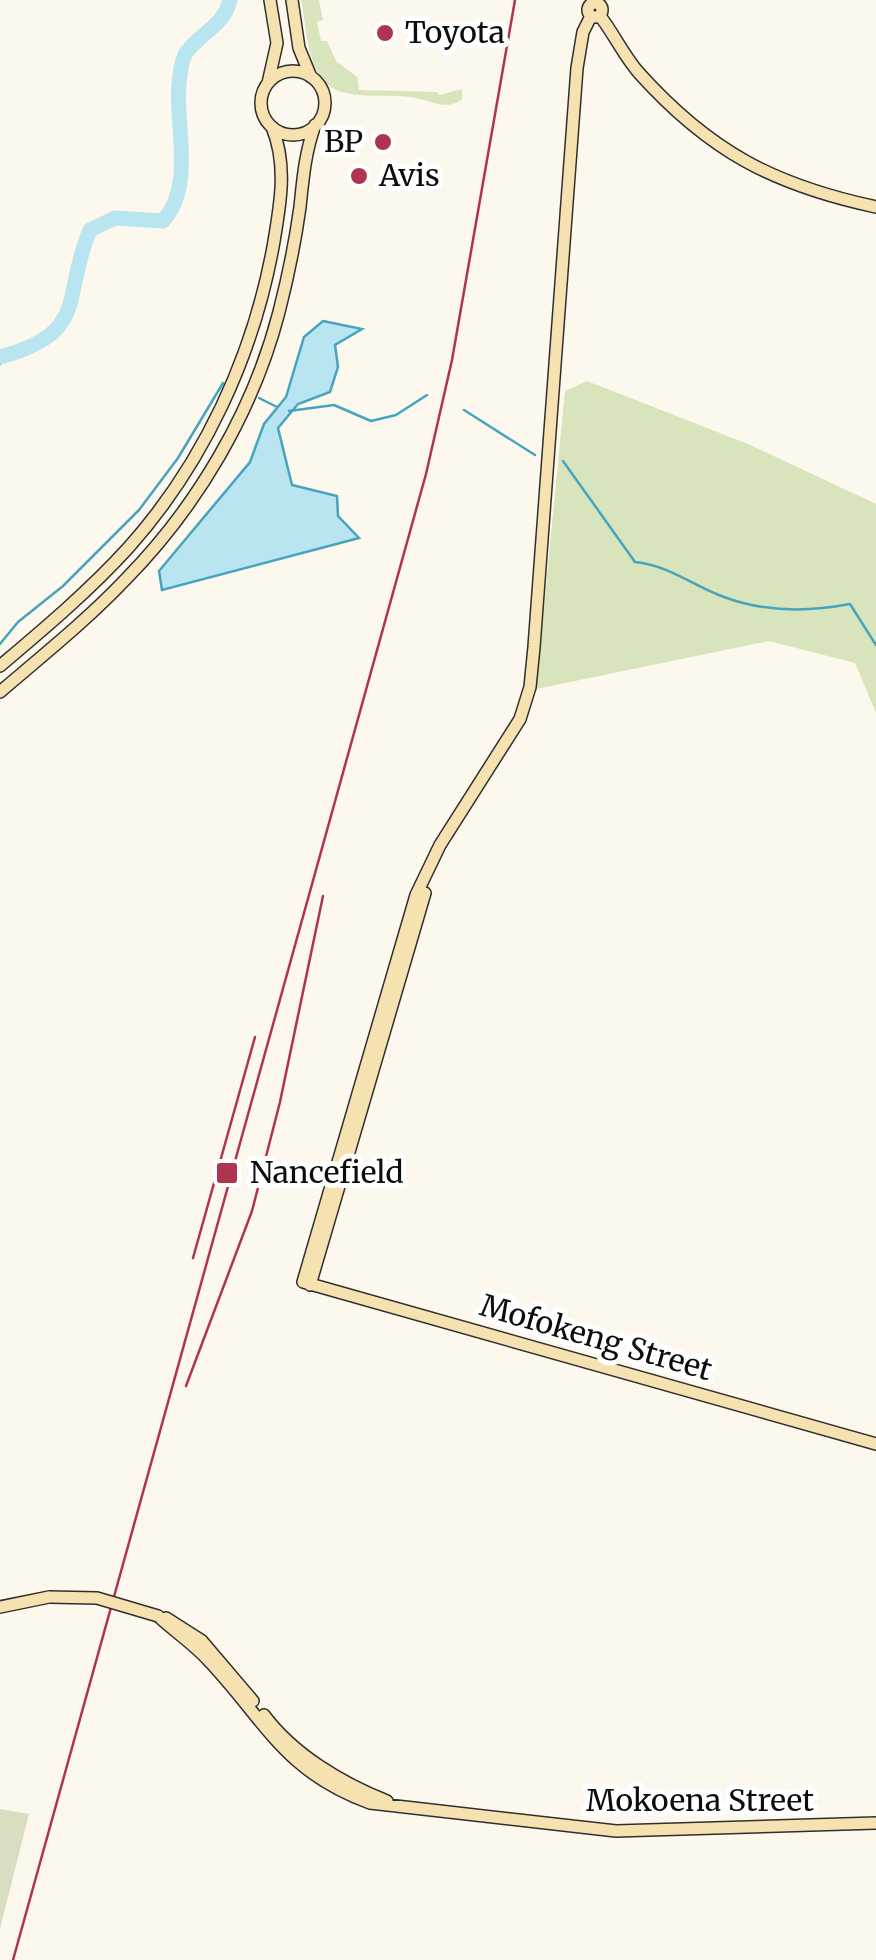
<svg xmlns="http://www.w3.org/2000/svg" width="876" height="1960" viewBox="0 0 876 1960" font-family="Merriweather,serif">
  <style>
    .green { fill: #d8e4bb }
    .cemetery { fill: #d9ddc2 }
    .water { fill: #b8e5ef; stroke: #47a4be; stroke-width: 2.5 }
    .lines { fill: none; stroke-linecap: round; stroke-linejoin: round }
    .stream { stroke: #47a4be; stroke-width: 2.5 }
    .river { stroke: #b8e5ef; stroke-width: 15 }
    .secondary-casing { stroke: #2f2f2f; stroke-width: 14 }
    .secondary { stroke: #f6e2b0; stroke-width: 11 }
    .rail { stroke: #ae344f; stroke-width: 2.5 }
    .secondary-bridge-casing { stroke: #2f2f2f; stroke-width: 14; stroke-linecap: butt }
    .secondary-bridge { stroke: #f6e2b0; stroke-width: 11 }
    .poi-dot { fill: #ae344f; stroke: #fff; stroke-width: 4 }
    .labels { text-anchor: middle; stroke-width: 10; stroke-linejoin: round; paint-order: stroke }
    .poi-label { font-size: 30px; fill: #0d0d0d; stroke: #fff; text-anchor: start }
    .street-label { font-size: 30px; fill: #0d0d0d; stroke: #fff }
  </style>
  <rect width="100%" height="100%" fill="#fdf8ee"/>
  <!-- green -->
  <path class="green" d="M301 0H319L323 20 317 22 321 41H327L336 61 357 77 359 90 437 92 439 95 462 89V99C447 112 428 99 410 97 389 94 367 98 346 93 306 85 308 32 301 0Z
    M587 381 748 444 876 504V713L855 663 769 641 536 689 565 391Z"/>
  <!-- cemetery -->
  <path class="cemetery" d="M0 1809 29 1814 0 1929Z"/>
  <!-- water -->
  <path class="water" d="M323 321 362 329 335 345 338 367 330 392 298 404 278 428 292 485 337 496 338 516 359 538 162 590 159 571 250 462 264 424 286 397 304 337Z"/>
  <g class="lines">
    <!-- stream -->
    <path class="stream" d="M0 364 3 356
      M259 398 277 407
      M464 410 535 455
      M289 411 334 405 371 421 396 415 427 395
      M563 461 635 562C671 566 691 585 724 597 764 612 808 612 850 604L876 645
      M0 644 18 622 63 586 139 510 178 458 223 383"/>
    <!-- river -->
    <path class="river" d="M0 357C91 332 61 297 90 230L115 218 163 221C195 185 175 127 179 84 180 75 181 60 186 53 200 33 224 26 230 0"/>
    <!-- secondary casing -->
    <g class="secondary-casing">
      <path id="secondary" d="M292 0 299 48 311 77
        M588 10a7 7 0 1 1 14 0a7 7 0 1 1-14 0Z
        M591 16 583 32 577 68 534 647 530 687 520 719 440 845 416 895 303 1282 876 1444
        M600 16C614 34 624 56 639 73 710 152 774 185 876 207
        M261 103a32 32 0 1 1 64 0a32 32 0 1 1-64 0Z
        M268 83 277 43 270 0
        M0 666C45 628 90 590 129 547 204 463 253 356 273 247 280 206 288 166 272 127
        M0 692C42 656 87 620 125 580 197 507 253 412 279 312 288 277 295 243 300 207 303 178 305 153 315 125
        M310 1285 425 893
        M0 1607 49 1597
        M158 1616C175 1632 194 1644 210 1662 267 1723 285 1772 370 1803L616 1831 876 1823
        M166 1618 202 1641 253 1701
        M264 1715C293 1754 341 1783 387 1801"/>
    </g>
    <!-- secondary -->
    <use href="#secondary" class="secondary"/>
    <!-- rail -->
    <path class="rail" d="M193 1258 255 1037
      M186 1386 252 1211 280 1102 323 896
      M13 1960 426 474 452 360 515 0"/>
    <!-- secondary-bridge casing -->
    <g class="secondary-bridge-casing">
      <path id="secondary-bridge" d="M49 1597 97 1598 158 1616"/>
    </g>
    <!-- secondary-bridge -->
    <use href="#secondary-bridge" class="secondary-bridge"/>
  </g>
  <!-- markers -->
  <g class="poi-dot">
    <circle cx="385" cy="33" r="10"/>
    <circle cx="383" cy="142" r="10"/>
    <circle cx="359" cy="176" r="10"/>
    <rect x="215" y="1161" width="24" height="24" rx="5"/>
  </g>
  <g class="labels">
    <!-- poi labels -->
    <g class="poi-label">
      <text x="405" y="43">Toyota</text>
      <text x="363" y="152" text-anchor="end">BP</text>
      <text x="379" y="186">Avis</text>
      <text x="250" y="1183">Nancefield</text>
    </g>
    <!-- street labels -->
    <g class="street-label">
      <text transform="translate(596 1338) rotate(16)" y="10">Mofokeng Street</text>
      <text x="700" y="1811">Mokoena Street</text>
    </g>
  </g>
</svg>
